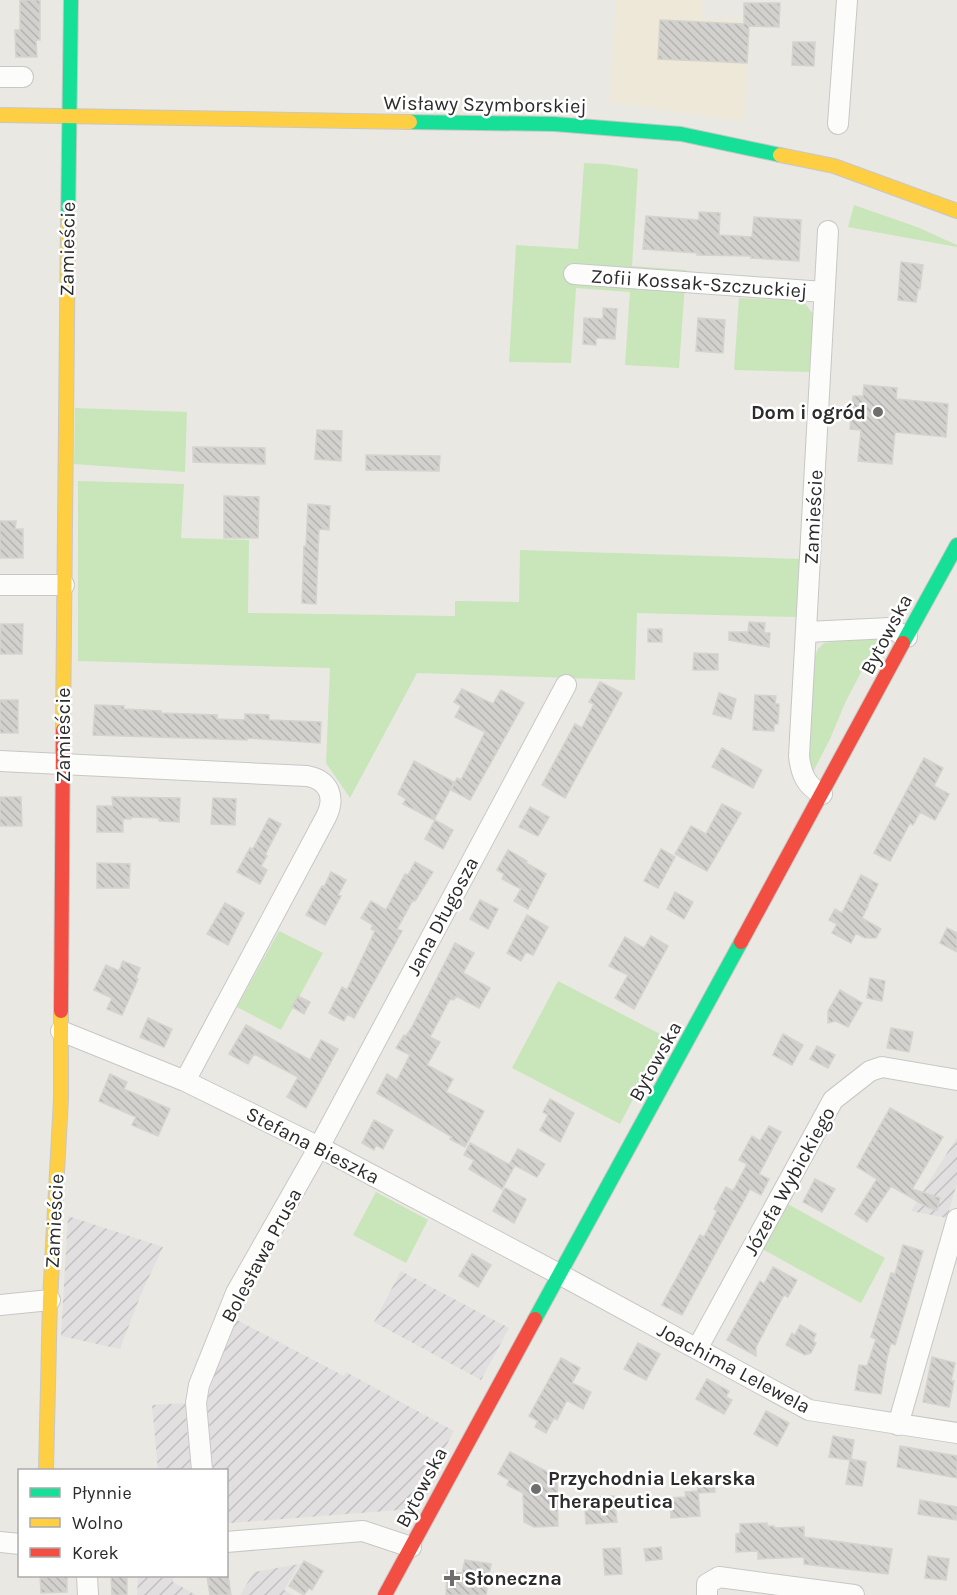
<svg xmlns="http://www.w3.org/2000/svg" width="957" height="1595" viewBox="0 0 957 1595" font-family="Karla,sans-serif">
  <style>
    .industrial { fill: url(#industrial-furrows) }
    .education { fill: #ede8d7 }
    .grass { fill: #c8e6ba }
    .building { fill: url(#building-back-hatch); stroke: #d5d3ce; stroke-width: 1.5 }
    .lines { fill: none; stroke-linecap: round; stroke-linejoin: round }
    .street-casing { stroke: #c8c7c7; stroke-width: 22 }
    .fast-casing { stroke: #c8c7c7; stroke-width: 16 }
    .slow-casing { stroke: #c8c7c7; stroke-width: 16 }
    .jam-casing { stroke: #c8c7c7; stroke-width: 16 }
    .street { stroke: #fcfcfb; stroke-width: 20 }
    .fast { stroke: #16e098; stroke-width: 14 }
    .slow { stroke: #ffcf43; stroke-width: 14 }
    .jam { stroke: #f24e42; stroke-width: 14 }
    .poi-dot { fill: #6e6e6c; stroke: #fff; stroke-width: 2 }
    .labels { text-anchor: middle; stroke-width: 5; stroke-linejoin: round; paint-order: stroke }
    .street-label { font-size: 20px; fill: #2c2c2c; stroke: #fff }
    .poi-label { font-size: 20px; font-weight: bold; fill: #2c2c2c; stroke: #fff; text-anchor: start }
  </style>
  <defs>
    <pattern id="industrial-furrows" width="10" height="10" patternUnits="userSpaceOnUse" patternTransform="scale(1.5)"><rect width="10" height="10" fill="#e2dfe1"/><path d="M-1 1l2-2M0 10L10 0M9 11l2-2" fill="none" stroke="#c2c0c1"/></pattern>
    <pattern id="building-back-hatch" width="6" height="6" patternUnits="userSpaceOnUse" patternTransform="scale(1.5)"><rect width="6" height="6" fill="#d3d1cd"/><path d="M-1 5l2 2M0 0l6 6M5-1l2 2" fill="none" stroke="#b5b4b0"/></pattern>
  </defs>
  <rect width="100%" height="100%" fill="#eae8e2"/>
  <!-- industrial -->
  <path class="industrial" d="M957 1137V1183L947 1218 911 1211Z
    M68 1216 163 1247 141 1294 120 1349 61 1336Z
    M401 1271 509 1328 481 1380 374 1322Z
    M237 1320 344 1376 346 1372 454 1431 412 1509 230 1523 227 1521 226 1470H213L207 1401 216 1367Z
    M185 1403 191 1470H158L152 1405Z
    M300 1564 284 1590 293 1595H240L254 1572Z
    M138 1576H173V1582L196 1595H137Z"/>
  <!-- education -->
  <path class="education" d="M616 0H703L702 19 742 20V29H750L744 122 610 102Z"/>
  <!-- grass -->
  <path class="grass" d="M584 163 606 164 638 169 632 266 686 270 679 368 625 365 630 292 576 288 571 363 509 362 516 245 578 249Z
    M854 205 917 227 957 245V247L848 227Z
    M739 298 803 301 814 315 809 372 734 370Z
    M75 408 187 412 185 472 74 464Z
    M78 481 184 484 181 538 249 540 248 613 455 616V601L519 602 520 550 800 559 797 617 637 613 635 680 417 673 350 798 326 763 330 668 78 661Z
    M880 636 845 703 830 739 812 774 807 750 813 661 818 649 824 643Z
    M279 931 323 953 281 1030 237 1007Z
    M558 981 666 1037 620 1124 512 1068Z
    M376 1192 428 1220 406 1263 353 1235Z
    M786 1203 885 1258 861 1303 760 1248Z"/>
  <!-- building -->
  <path class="building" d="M20 0H40V40H36L37 57H16L15 30H20Z
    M744 3H780L779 27 749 26 747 63 658 59 660 20 744 24Z
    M793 42H815L814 66 792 65Z
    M699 212 720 213 719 235 752 237 754 217 801 220 799 261 751 258V256L697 255V253L643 249 646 216 699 220Z
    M901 262 923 265 920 289H918L916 302 898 300Z
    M603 308 617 309 615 339 596 338V345L583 344 584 318 603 319Z
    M698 318 725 320 723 353 696 351Z
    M864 385 897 388 896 399 948 404 946 437 895 432 892 464 858 461 861 430 850 429 853 396H863Z
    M317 430 342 431 341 461 315 459Z
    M193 447 265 448V464L193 462Z
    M366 455 440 456 439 471 366 470Z
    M224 496 259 497 258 538H224Z
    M308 504 330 506 329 530 319 529 316 604 302 603 304 546H306Z
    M0 521H16L15 529H23V558H0Z
    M749 622 765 623 764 633H770L769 647 729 640V632H748Z
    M1 624H23L22 654H0Z
    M648 629H662V642H648Z
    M694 653 718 654V670H693Z
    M600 682 622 693 565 798 542 785 575 724 582 728 594 704 589 702Z
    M462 689 493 704 501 690 524 703 470 800 451 790 457 778 461 780 485 732 455 717 461 706 454 702Z
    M719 693 736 699 731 719 713 714Z
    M755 695 776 696 775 704H779L778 724H774V731L753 730Z
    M0 700H18V733H0Z
    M95 705 124 706V709L161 711V713L217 715V719L245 720V714L269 715V720L321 722 320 743 247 738V740L93 735Z
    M722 748 762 770 753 788 712 767Z
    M924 758 943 768 934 786 949 794 935 820 920 812 913 825 910 823 890 861 874 853Z
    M414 761 454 782 434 820 403 804 406 799 398 794Z
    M0 797H21L22 826H0Z
    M112 797 180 798 179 822 159 821V818L131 817V819H123V832H97V806H113Z
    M213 798 236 799 235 825 211 824Z
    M722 804 741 813 707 871 675 854 691 826 706 834Z
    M530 807 549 817 538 836 519 827Z
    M269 818 281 824 265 855 267 856 261 866 267 870 260 884 237 872 250 848 253 849Z
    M435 820 453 830 443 849 425 839Z
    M661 849 675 857 658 888 644 881Z
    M508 850 527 861 526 863 546 874 528 909 514 901 521 889 502 879 504 874 497 870Z
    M415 862 433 872 415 901 413 900 397 929 402 931 354 1018 347 1014 344 1021 329 1013 342 987 347 990 375 931 371 929 373 925 361 918 371 901 386 910 405 874 408 875Z
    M97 863 130 864 129 888H97Z
    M331 872 346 880 338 895 341 896 325 925 306 915 322 886 324 887Z
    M861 875 878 884 867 906H868L862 918 881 929 876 938H865L856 933 851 943 832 933 837 924 829 920 835 909 842 913Z
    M675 892 693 902 684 919 667 909Z
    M480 900 498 909 488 929 470 919Z
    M225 903 244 913 228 945 207 934Z
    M527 915 548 927 533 955 526 952 521 961 507 953Z
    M947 928 957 933V952L940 943Z
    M651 936 668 946 634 1009 615 998 628 975 609 966 625 937 644 948Z
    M455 943 474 953 463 973 490 988 479 1008 456 996 454 1000 450 999 430 1037 440 1042 427 1065 453 1079 446 1092 484 1111 465 1147 450 1139 452 1137 377 1093 387 1074 397 1080 410 1055 396 1048 404 1035 406 1036 412 1027Z
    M123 961 140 968 136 978 138 979 122 1015 107 1009 112 998 94 990 106 965 119 971Z
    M870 978 885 981 882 1001 867 998Z
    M840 990 862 1003 848 1027 836 1021 828 1023V1011Z
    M298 996 310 1002 304 1014 292 1007Z
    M148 1018 172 1029 164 1047 140 1037Z
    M246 1025 310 1060 321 1040 338 1049 306 1108 287 1097 298 1077 254 1054 248 1064 229 1054Z
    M891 1028 913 1032 909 1052 887 1048Z
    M783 1034 803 1045 792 1065 773 1055Z
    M817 1046 835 1055 828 1068 810 1059Z
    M110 1074 127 1082 124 1089 170 1109 158 1136 132 1125 136 1117 99 1101Z
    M550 1099 574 1113 560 1142 540 1130 548 1115 543 1112Z
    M890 1108 943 1137 912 1189 940 1198 937 1210 929 1208 891 1186 867 1222 855 1214 877 1179 857 1167Z
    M374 1120 393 1130 383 1149 376 1145 374 1150 362 1143Z
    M769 1126 781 1132 759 1174 769 1179 761 1195 750 1189 682 1315 662 1305 700 1235 704 1237 717 1211 714 1209 726 1187 733 1191 747 1164 739 1160 752 1136 760 1141Z
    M470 1143 514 1167 502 1189 469 1169 474 1160 464 1155Z
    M518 1149 545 1164 537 1177 510 1163Z
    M815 1179 835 1189 822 1212 803 1202Z
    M505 1188 526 1199 514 1223 493 1211Z
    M903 1245 923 1251 895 1345 891 1343 887 1358 881 1394 855 1390 859 1365 867 1366 876 1339 871 1337 891 1273 895 1274Z
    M472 1254 491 1265 478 1287 459 1276Z
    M773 1267 797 1280 788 1297 784 1295 767 1326 756 1347V1356L727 1340 760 1281 764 1284Z
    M800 1325 816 1334 813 1341 816 1343 811 1353 805 1355 786 1345 792 1333 795 1335Z
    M638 1343 660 1354 646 1380 624 1369Z
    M932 1357 955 1363 951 1381H954L949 1407 923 1402Z
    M561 1358 580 1368 572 1383 591 1392 583 1409 567 1400 557 1420 554 1418 546 1433 535 1427 538 1421 529 1416Z
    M707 1379 729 1391 726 1397 732 1400 724 1414 696 1399Z
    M766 1411 789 1423 777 1446 754 1434Z
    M833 1436 854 1440 851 1459 866 1462 862 1486 846 1484 850 1460 829 1457Z
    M900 1446 957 1456V1478L897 1467Z
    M510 1452 557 1477 558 1526 534 1527 524 1522 523 1493 507 1485 509 1480 498 1474Z
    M714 1476 715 1492 698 1493 697 1477Z
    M698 1491 700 1516 671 1518 670 1498 686 1497 685 1492Z
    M614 1496 617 1522 586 1524 584 1498Z
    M920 1500 957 1507V1520L918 1514Z
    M767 1523V1526H774V1528L804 1527V1537L892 1549 888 1574 804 1564V1557L758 1559V1551L736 1552V1534L740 1533V1524Z
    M661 1547 662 1559 646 1561 644 1549Z
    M620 1548 622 1574 605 1575 603 1549Z
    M928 1556 949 1559 946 1580 925 1578Z
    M465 1560 491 1564 486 1595H446L447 1571 462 1573Z
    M304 1561 323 1571 312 1590 309 1588 304 1595 289 1586Z
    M40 1575H67V1592L41 1593Z
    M120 1575H127V1595H112L111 1576Z
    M228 1575 231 1595H210L207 1577Z"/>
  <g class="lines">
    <!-- street casing -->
    <g class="street-casing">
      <path id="street" d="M0 77H23
        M838 124 847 0
        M574 274 824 292
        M0 585H64
        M807 632 890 628 907 637
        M0 761 307 776C329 780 336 797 326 817L185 1081
        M822 794C806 786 801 774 799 756L828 231
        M61 1031 185 1081 319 1147 572 1281 809 1410 957 1433
        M0 1305 50 1300
        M697 1349 833 1100 870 1071 882 1067 957 1080
        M898 1425 957 1219
        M202 1470 196 1403 199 1385 236 1293 319 1147 566 685
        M0 1542 20 1544
        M226 1542 363 1531 411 1547
        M87 1576 88 1595
        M707 1595V1584L719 1577 854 1595"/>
    </g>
    <!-- fast casing -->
    <g class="fast-casing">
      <path id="fast" d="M410 122 554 124 681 134 780 155
        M68 221 71 0
        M903 643 957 545
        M535 1319 741 942"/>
    </g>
    <!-- slow casing -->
    <g class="slow-casing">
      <path id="slow" d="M0 115 410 122
        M780 155 834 166 957 211
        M63 730 68 221
        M46 1470 50 1300 61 1099V1011"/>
    </g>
    <!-- jam casing -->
    <g class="jam-casing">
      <path id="jam" d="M741 942 903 643
        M61 1011 63 730
        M385 1595 535 1319"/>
    </g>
    <!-- street -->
    <use href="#street" class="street"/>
    <!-- fast -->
    <use href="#fast" class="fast"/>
    <!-- slow -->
    <use href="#slow" class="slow"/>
    <!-- jam -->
    <use href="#jam" class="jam"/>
  </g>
  <!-- markers -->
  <g class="poi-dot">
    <circle cx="878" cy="412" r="6"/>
    <circle cx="536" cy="1489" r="6"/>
    <path d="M449 1569h6v6h6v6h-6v6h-6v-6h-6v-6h6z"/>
  </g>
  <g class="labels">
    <!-- street labels -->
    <g class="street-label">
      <text transform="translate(485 104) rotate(1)" y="7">Wisławy Szymborskiej</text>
      <text transform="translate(67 249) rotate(-89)" y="7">Zamieście</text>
      <text transform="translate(699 283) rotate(4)" y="7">Zofii Kossak-Szczuckiej</text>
      <text transform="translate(813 517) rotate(-87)" y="7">Zamieście</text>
      <text transform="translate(886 634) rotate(-62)" y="7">Bytowska</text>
      <text transform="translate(63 735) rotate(-90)" y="7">Zamieście</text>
      <text transform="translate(442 916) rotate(-62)" y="7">Jana Długosza</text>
      <text transform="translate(655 1061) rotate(-61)" y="7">Bytowska</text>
      <text transform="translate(313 1145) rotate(27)" y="7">Stefana Bieszka</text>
      <text transform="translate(789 1181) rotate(-61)" y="7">Józefa Wybickiego</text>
      <text transform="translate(54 1221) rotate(-87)" y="7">Zamieście</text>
      <text transform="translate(261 1255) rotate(-62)" y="7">Bolesława Prusa</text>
      <text transform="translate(734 1368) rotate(28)" y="7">Joachima Lelewela</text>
      <text transform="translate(421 1487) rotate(-62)" y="7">Bytowska</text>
    </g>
    <!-- poi labels -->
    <g class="poi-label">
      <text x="866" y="419" text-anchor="end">Dom i ogród</text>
      <text x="548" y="1485">Przychodnia Lekarska<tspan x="548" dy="23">Therapeutica</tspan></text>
      <text x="464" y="1585">Słoneczna</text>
    </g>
  </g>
  <!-- legend -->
  <rect x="18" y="1469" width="210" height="108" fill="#ffffff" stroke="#ababab" stroke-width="1.5"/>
  <rect x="30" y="1488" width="30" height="9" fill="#16e098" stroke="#ababab" stroke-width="1.5"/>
  <text x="72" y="1499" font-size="18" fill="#2c2c2c">Płynnie</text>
  <rect x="30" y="1518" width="30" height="9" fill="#ffcf43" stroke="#ababab" stroke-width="1.5"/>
  <text x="72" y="1529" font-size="18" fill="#2c2c2c">Wolno</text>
  <rect x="30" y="1548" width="30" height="9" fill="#f24e42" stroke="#ababab" stroke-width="1.5"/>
  <text x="72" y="1559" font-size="18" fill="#2c2c2c">Korek</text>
</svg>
